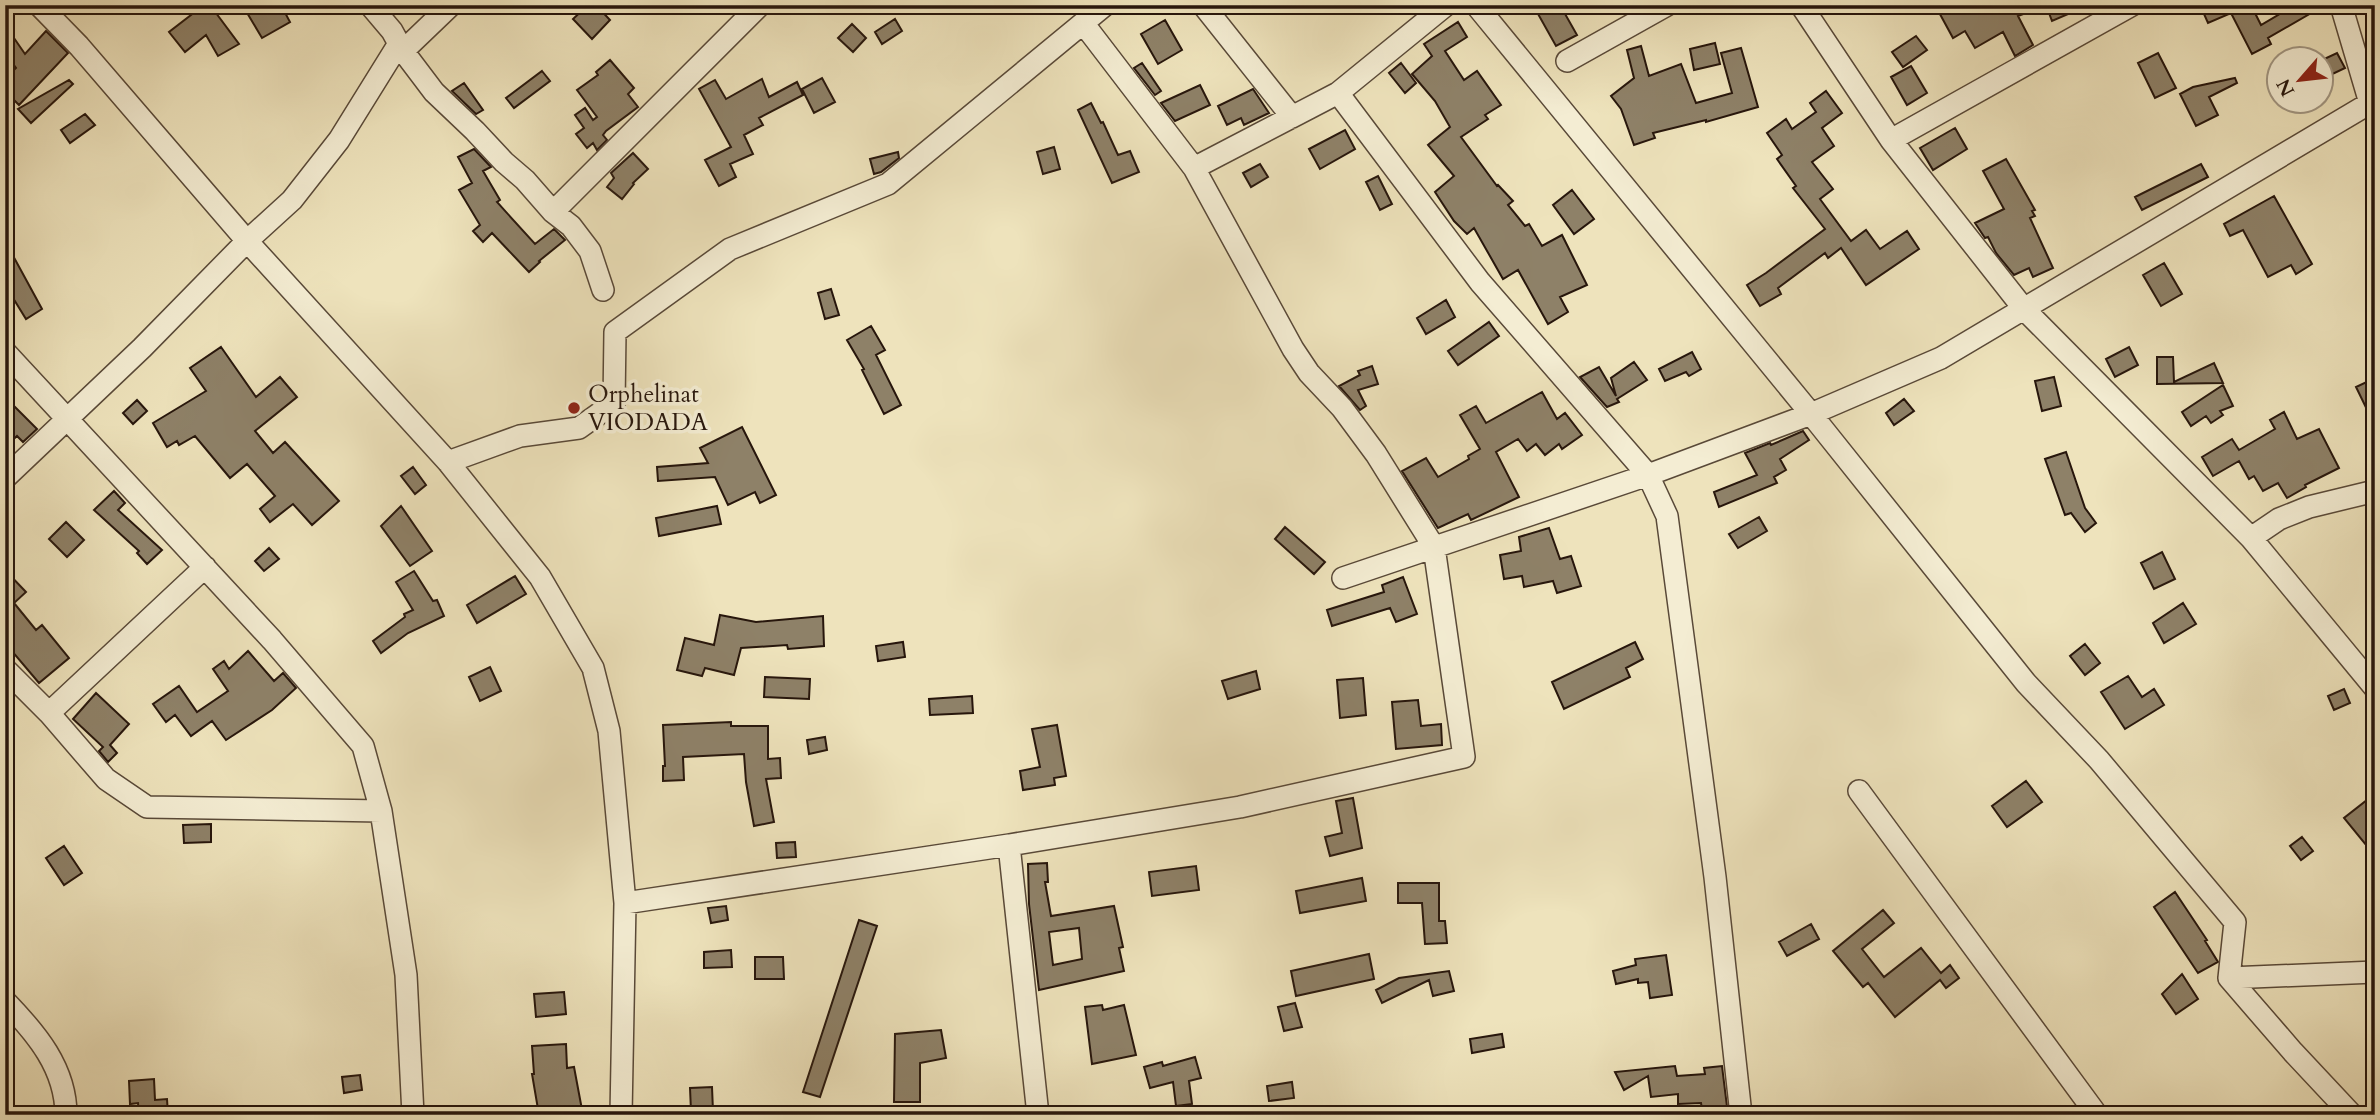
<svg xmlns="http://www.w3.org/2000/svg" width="2380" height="1120" viewBox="0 0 2380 1120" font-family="Cardo,serif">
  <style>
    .building { fill: #8e8168; stroke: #27160c; stroke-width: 2; fill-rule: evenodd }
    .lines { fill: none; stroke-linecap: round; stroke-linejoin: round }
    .minor-casing { stroke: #594938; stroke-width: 24 }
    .minor { stroke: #f4edd3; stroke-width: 21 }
    .poi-dot { fill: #8f2418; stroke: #f4edd3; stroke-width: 2.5 }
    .labels { text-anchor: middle; stroke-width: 7; stroke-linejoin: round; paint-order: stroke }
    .poi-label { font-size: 24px; fill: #27160c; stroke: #f4edd3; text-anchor: start }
  </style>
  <rect width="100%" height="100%" fill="#eee3bc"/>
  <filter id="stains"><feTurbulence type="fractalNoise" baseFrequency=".00286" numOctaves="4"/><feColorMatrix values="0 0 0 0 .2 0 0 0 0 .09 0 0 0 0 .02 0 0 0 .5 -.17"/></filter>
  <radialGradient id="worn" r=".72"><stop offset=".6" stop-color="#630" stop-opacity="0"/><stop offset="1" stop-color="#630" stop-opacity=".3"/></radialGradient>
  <!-- building -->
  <path class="building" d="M204 5H210L239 44 218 56 206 35 185 52 169 32Z
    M256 5H281L290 22 262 38 246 11Z
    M588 5H596L610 20 592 39 573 19Z
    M1533 5H1560L1577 35 1556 46Z
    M1935 5H2044V6L2018 16 2033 45 2015 56 2003 32 1975 48 1965 31 1953 38Z
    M2046 5H2089L2052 21Z
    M2200 5H2251L2261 25 2295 5H2325L2268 38 2271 44 2252 54 2231 13 2208 23Z
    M895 19 902 31 882 44 875 32Z
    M1165 20 1182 50 1158 64 1141 34Z
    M1458 22 1467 37 1445 51 1464 80 1477 71 1501 105 1485 115 1488 119 1461 137 1497 186 1498 185 1513 201 1508 205 1525 226 1529 224 1542 246 1562 235 1587 285 1560 297 1568 312 1548 324 1518 270 1503 279 1474 228 1467 234 1454 221 1435 192 1454 176 1428 145 1450 127 1435 101 1412 74 1432 56 1424 44Z
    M852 24 866 38 853 52 838 38Z
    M5 25 25 54 46 31 68 53 19 105 5 91V79L16 68 5 53Z
    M1916 36 1927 50 1903 67 1892 52Z
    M1715 43 1720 64 1694 70 1690 49Z
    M1641 46 1649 76 1681 64 1696 103 1732 93 1721 53 1741 48 1758 107 1706 122V120L1653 133 1655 138 1634 145 1621 109 1611 96 1634 78 1627 50Z
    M2158 53 2176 88 2155 98 2138 63Z
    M2337 53 2345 68 2320 80V61Z
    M610 60 634 88 628 94 638 107 606 131 603 135 607 140 597 150 593 143 587 148 576 134 584 128 575 115 585 108 593 120 597 117 577 90 598 75 596 72Z
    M1142 63 1161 91 1155 95 1134 68Z
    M1401 63 1416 83 1405 93 1389 73Z
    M1911 66 1927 93 1907 105 1891 77Z
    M542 71 550 81 514 108 506 98Z
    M822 78 835 102 814 113 802 89Z
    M2235 78 2237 83 2209 97 2218 115 2196 126 2180 94 2193 87Z
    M762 79 769 97 797 82 803 95 759 118 763 125 744 135 753 154 730 164 736 177 719 186 705 160 731 147 699 89 715 80 726 99Z
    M69 80 73 84 31 123 18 109Z
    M464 83 483 110 476 114 452 91Z
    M1200 85 1210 105 1175 121 1161 103Z
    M1253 89 1269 113 1244 125 1241 118 1227 125 1218 106Z
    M1826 91 1842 113 1822 128 1834 146 1812 162 1833 189 1820 199 1851 241 1866 230 1880 249 1907 231 1919 249 1866 285 1841 248 1828 258 1825 253 1778 288 1781 294 1760 306 1747 285 1766 273 1825 229 1793 188 1796 186 1777 159 1782 155 1767 133 1786 119 1792 129 1816 112 1810 103Z
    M1091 103 1101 123 1103 122 1118 155 1130 151 1139 172 1112 183 1078 110Z
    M85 114 95 125 70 143 61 130Z
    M1955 128 1967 149 1933 170 1920 148Z
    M1345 130 1355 149 1320 169 1309 149Z
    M1054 147 1060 169 1043 174 1037 152Z
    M474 149 491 167 483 171 500 200 497 202 535 244 554 229 565 240 539 261 540 262 529 272 492 233 483 242 473 231 480 225 459 190 472 183 458 157Z
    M898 152 899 158 881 172 874 174 870 159Z
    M633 153 648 169 633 183 634 184 622 199 607 187 614 178 611 173Z
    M2006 159 2035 210 2032 211 2035 216 2030 218 2053 268 2033 277 2029 268 2014 275 1996 253 1988 237 1985 238 1975 223 2004 209 1983 171Z
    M1260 164 1268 177 1251 187 1243 173Z
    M2201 164 2208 177 2142 210 2135 197Z
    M1378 176 1392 204 1380 210 1366 182Z
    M1572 190 1594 219 1574 234 1553 205Z
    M2274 196 2312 264 2296 274 2291 265 2268 277 2243 230 2230 236 2224 224Z
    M5 241 42 309 26 319 5 285Z
    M2164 263 2182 294 2161 306 2143 275Z
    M831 289 839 315 825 319 818 293Z
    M1446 300 1455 317 1426 334 1417 318Z
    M1489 322 1499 336 1458 365 1448 351Z
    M871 326 885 350 876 355 901 405 884 414 862 370 864 369 847 340Z
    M221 347 256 397 280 377 297 397 255 431 273 453 285 442 339 501 312 525 293 504 270 522 260 509 275 496 247 464 230 478 195 436 179 445 177 441 167 447 153 423 206 391 190 368Z
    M2129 347 2138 365 2115 377 2106 359Z
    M1692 352 1701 369 1689 376 1686 372 1665 381 1659 369Z
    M2157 357H2173L2174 382 2214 363 2223 383 2157 384Z
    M1634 362 1647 380 1617 399 1619 402 1607 407 1580 377 1599 367 1616 396 1611 378Z
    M1372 366 1378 384 1358 390 1366 406 1360 410 1339 386 1360 375 1358 371Z
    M2054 377 2061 406 2042 411 2035 381Z
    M2375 378V426L2356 387Z
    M2223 385 2233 406 2220 411 2223 415 2211 423 2206 416 2191 426 2182 412Z
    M1542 392 1557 419 1565 413 1582 435 1562 449 1559 444 1545 455 1536 444 1527 451 1518 439 1496 452 1519 497 1471 520 1468 514 1438 528 1402 471 1426 458 1438 477 1469 459 1468 456 1480 449 1460 415 1476 406 1486 423Z
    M5 397 37 429 23 442 17 436 5 447Z
    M1904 399 1914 411 1894 425 1886 413Z
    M137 400 147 411 133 424 123 413Z
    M2284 412 2297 439 2319 429 2339 468 2305 485 2306 487 2287 498 2278 483 2263 491 2254 476 2249 479 2239 461 2213 476 2202 457 2232 439 2239 450 2275 429 2270 420Z
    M742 427 776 495 760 503 755 492 728 505 715 477 658 481 657 467 708 463 700 448Z
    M1803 431 1809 440 1780 459 1786 470 1774 477 1777 483 1719 507 1714 492 1757 475 1745 453 1770 443 1771 445Z
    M2066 452 2085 508 2096 523 2085 532 2071 513 2065 515 2045 459Z
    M413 467 426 485 415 494 401 476Z
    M114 491 125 503 118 510 162 550 147 564 137 553 139 551 94 510Z
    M401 506 432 551 410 566 381 526Z
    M717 506 721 524 659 536 656 518Z
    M1759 517 1767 531 1738 548 1729 534Z
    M66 522 84 540 67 557 49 539Z
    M1285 527 1325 562 1314 574 1275 539Z
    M1549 528 1560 559 1571 556 1581 586 1557 593 1553 581 1524 587 1522 576 1504 579 1500 555 1521 551 1519 537Z
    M269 548 279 559 264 571 255 561Z
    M2162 552 2175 579 2154 589 2141 563Z
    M5 570 26 592 14 603 36 630 42 625 69 658 39 683 5 643Z
    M414 571 433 601 437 600 444 616 408 633 381 653 373 641 405 617 404 614 413 610 396 582Z
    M515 576 526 594 477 623 467 605Z
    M1403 577 1417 614 1396 622 1390 608 1332 626 1327 610 1384 592 1382 585Z
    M2183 603 2196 624 2164 643 2153 623Z
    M720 615 756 622 823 616 824 646 788 649 787 645 741 648 734 675 705 668 702 676 677 670 685 638 714 645Z
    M903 642 905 657 878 661 876 646Z
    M1635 642 1643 659 1626 668 1630 677 1564 709 1552 682Z
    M2085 644 2100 663 2085 675 2070 656Z
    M248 651 274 681 283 673 296 688 272 710 226 740 212 721 191 736 175 715 166 722 153 704 179 686 197 712 228 691 213 669 224 661 229 669Z
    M490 667 501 691 480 701 469 677Z
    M1256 671 1260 689 1228 699 1222 681Z
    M2128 676 2142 697 2154 689 2164 705 2125 729 2101 692Z
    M765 677 810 679 809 699 764 697Z
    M1363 678 1366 715 1340 718 1337 680Z
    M2344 689 2350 703 2334 710 2328 696Z
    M96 693 129 724 110 745 117 753 108 762 99 751 103 747 73 719Z
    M972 696 973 713 930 715 929 699Z
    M1418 700 1421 726 1441 724 1442 745 1396 749 1392 702Z
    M731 722V726H768V759L780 758 781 778 766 779 774 822 754 826 746 782 744 754 683 757 684 780 663 781V766H665L663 725Z
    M1057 725 1066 776 1054 778 1055 785 1023 790 1020 771 1040 767 1032 729Z
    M825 737 827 750 809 754 807 740Z
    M2026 781 2042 802 2007 827 1992 806Z
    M1353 798 1362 848 1330 856 1325 837 1342 833 1336 801Z
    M2367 800 2375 810V856L2344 818Z
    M211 824V842L184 843 183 825Z
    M2302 837 2313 851 2301 860 2290 846Z
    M795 842 796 857 777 858 776 843Z
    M64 846 82 873 64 885 46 858Z
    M1047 863 1048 882H1045L1051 916 1114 906 1123 947 1119 948 1124 971 1039 990 1029 904 1028 864ZM1079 928 1082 959 1053 965 1049 932Z
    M1196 866 1199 890 1152 896 1149 872Z
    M1362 878 1366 901 1300 913 1296 891Z
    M1398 883H1439V921H1445L1447 943 1425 944 1422 903H1398Z
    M2175 892 2207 940 2205 941 2218 962 2198 973 2154 907Z
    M726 906 728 920 711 923 708 908Z
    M1883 910 1894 923 1862 949 1884 977 1921 948 1941 973 1950 965 1959 978 1946 988 1940 980 1895 1017 1868 983 1863 987 1833 951Z
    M859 920 877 926 820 1097 803 1092Z
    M1811 924 1819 939 1787 956 1779 942Z
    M731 950 732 967 704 968V952Z
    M1369 954 1374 979 1296 996 1291 971Z
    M1666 955 1672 995 1650 998 1648 982 1638 983V979L1616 984 1613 971 1636 965 1635 959Z
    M755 957H783L784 979H755Z
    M1449 971 1454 991 1433 996 1429 980 1382 1003 1376 990 1399 978Z
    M2182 974 2198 999 2176 1014 2162 994Z
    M564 992 566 1014 536 1017 534 994Z
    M1295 1003 1302 1027 1284 1031 1278 1007Z
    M1102 1005 1103 1010 1124 1005 1136 1055 1092 1064 1085 1007Z
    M941 1030 946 1058 920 1063V1102H894L895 1034Z
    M1502 1034 1504 1047 1472 1053 1470 1039Z
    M566 1044 567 1068 574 1067 583 1115H539L532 1074H534L532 1046Z
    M1195 1057 1201 1078 1189 1081 1192 1104 1176 1106 1173 1082 1150 1088 1144 1067 1162 1062 1163 1066Z
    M1675 1066 1677 1076 1705 1074 1704 1068 1722 1066 1728 1115H1703L1701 1103 1678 1104V1094L1651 1097 1648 1076 1624 1090 1615 1072Z
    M360 1075 362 1090 344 1093 342 1077Z
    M154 1079 155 1100 167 1099 168 1115H139L138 1103 130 1104 129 1081Z
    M1292 1082 1294 1098 1269 1101 1267 1086Z
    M712 1087 713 1111H691L690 1088Z"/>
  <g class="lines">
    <!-- minor casing -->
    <g class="minor-casing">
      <path id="minor" d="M39 5 79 46 247 241 448 462 540 577 593 668 609 731 625 903 621 1115
        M370 5 392 31 403 51 434 92 475 131 504 162 525 180 553 212 571 226 590 251 603 290
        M1203 5 1292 117
        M1476 5 1811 414 2026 683 2099 760 2235 922 2229 978 2293 1052 2352 1115
        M1801 5 1891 140 2024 309 2251 538 2375 688
        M2341 5 2370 103 2375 110
        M1567 61 1667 5
        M1338 93 1480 282 1648 475 1667 516 1715 877 1741 1115
        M1891 140 2132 5
        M1194 168 1338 93 1446 5
        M553 212 760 5
        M5 352 272 640 363 746 381 811 406 975 413 1115
        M448 462 520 436 579 428 614 403 615 332 730 249 888 184 1105 5
        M5 478 142 348 247 241 292 200 339 140 398 45 403 51 451 5
        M2251 538 2279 519 2309 507 2375 491
        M1343 578 1648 475 1811 414 1941 358 2375 100
        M5 669 49 713 106 779 147 807 381 811
        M49 713 205 567
        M1859 791 2097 1115
        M1009 845 1240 807 1464 757 1434 547 1376 454 1342 408 1309 373 1293 349 1194 168 1083 23
        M625 903 1009 845 1038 1115
        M2229 978 2375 972
        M5 1001C36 1033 66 1068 66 1115"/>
    </g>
    <!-- minor -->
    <use href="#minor" class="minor"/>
  </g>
  <!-- markers -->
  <circle class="poi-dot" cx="574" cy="408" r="7"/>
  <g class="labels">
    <!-- poi labels -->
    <g class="poi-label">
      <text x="588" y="402">Orphelinat<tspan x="588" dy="28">VIODADA</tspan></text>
    </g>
  </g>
  <!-- margin -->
  <rect width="2380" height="1120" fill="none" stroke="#eee3bc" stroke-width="28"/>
  <rect x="7" y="7" width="2366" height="1106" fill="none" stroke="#27160c" stroke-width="3.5"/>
  <rect x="14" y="14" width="2352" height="1092" fill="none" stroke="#27160c" stroke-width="2"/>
  <!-- north arrow -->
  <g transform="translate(2300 80) rotate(242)"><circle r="33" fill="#f4edd3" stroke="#a29783" stroke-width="2"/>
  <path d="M0-5L12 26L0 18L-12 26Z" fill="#8f2418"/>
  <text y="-10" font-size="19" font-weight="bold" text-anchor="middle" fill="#27160c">N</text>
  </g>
  <rect width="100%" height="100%" filter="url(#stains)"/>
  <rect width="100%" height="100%" fill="url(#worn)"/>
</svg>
